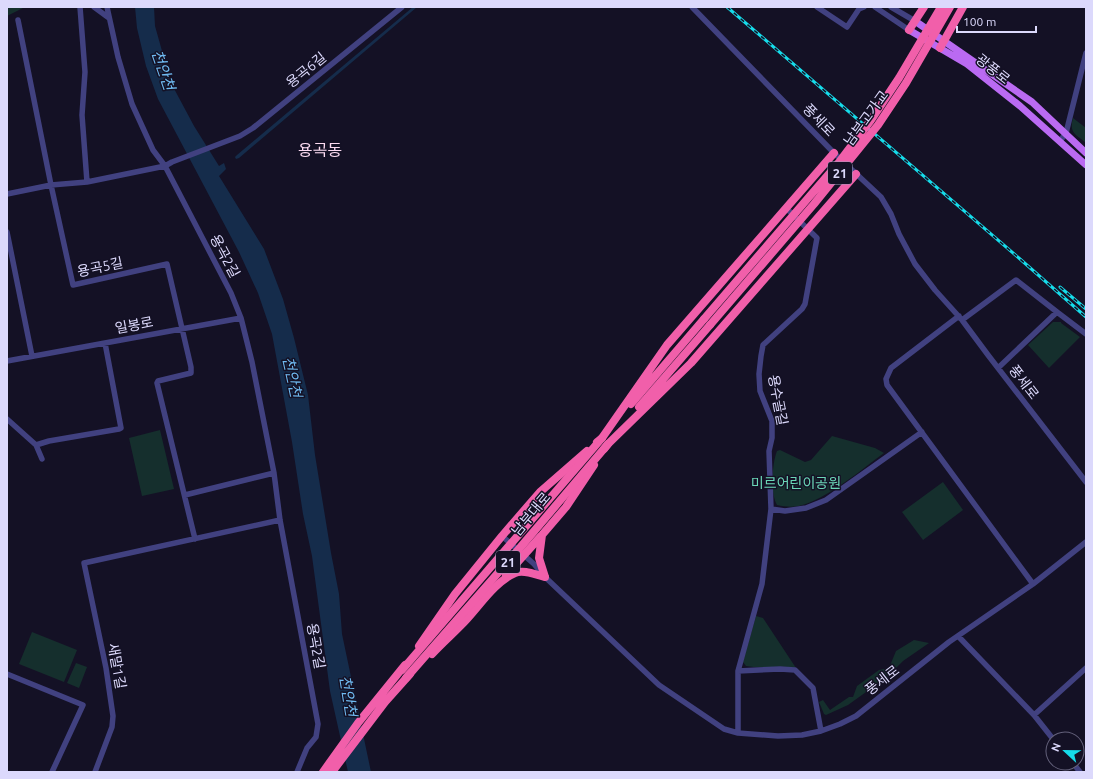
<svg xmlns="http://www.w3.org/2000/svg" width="1093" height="779" viewBox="0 0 1093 779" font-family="Ubuntu,'Noto Sans KR',sans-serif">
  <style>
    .green { fill: #152f2d }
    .water { fill: #152c4b }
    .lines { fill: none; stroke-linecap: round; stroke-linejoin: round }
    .minor { stroke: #414180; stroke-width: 5.5 }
    .major { stroke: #ba6af2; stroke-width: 7 }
    .highway { stroke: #f15faa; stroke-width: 8 }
    .rail-casing { stroke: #16dcea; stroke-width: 3 }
    .rail { stroke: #141125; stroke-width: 1.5; stroke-dasharray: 4.5; stroke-linecap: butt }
    .highway-bridge { stroke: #f15faa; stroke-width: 8 }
    .labels { text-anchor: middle; stroke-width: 3; stroke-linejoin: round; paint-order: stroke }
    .shield { fill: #141125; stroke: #a09dbc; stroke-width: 1 }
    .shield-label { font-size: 13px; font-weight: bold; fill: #dcd9fc }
    .street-label { font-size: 14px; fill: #dcd9fc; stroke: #141125 }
    .park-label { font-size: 14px; fill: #6bd6b7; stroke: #141125 }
    .water-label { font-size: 15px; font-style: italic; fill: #70bbf2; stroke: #141125 }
    .quarter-label { font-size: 16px; fill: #fcdbf1; stroke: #141125 }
  </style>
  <rect width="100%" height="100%" fill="#141125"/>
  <!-- green -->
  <path class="green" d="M7 7H25L7 16Z
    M1073 118 1086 128V143C1075 134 1069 133 1073 118Z
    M1053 322H1061V323L1080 337 1049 368 1028 345Z
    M160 430 174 489 142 496 129 438Z
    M832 436 875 448 884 453C861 470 827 499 799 506 792 507 785 507 777 505 770 493 772 464 777 451L780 450 805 462 811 460Z
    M943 482 963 510 923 540 902 512Z
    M756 616 763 618 796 668C780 665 762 669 746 666L743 662Z
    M32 632 77 650 64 682 19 664Z
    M914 640 929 643 903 661 887 677 848 705 826 715 824 714 819 702 823 700 830 710 849 697H853L857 686 879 670 889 668 896 651Z
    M76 663 87 667 79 688 67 683Z"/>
  <!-- water -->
  <path class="water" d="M135 7H154L155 26 171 83 194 126 219 166 224 163 226 169 219 176 264 249 283 299 294 338 308 395 315 455 331 553 339 594 342 634 371 772H348L330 691 312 556 303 514 292 442 272 334 258 293 239 252 158 99 146 66 137 28Z
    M413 7H417L239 158 236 159 235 157 237 155Z"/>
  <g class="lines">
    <!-- minor -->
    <path class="minor" d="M80 7 85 72 82 115 87 182
      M94 7 109 18
      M107 7 118 57 132 104 153 150 165 166 231 293 241 318 252 362 274 473 280 520 318 724 316 737 307 748 297 772
      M692 7 834 153 881 197 891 214 899 234 915 264 935 290 962 320 988 355 1086 482
      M817 7 847 27 859 9 864 7
      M875 7 909 30
      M891 7 915 21
      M18 20 51 185 73 285 167 264 191 367V373L158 381 157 383 195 539
      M1060 141 1066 133 1086 53
      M7 194 51 185 87 182 165 166 172 162 240 136 253 128 402 7
      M7 232 32 356
      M959 316 891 368 886 379 887 385 1033 584
      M962 320 1016 280 1057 312
      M7 361 241 318
      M998 368 1057 312 1086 334
      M7 419 36 445 42 459
      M36 445 49 441 119 429 121 428 105 343
      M185 495 274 473
      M771 509 785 511 806 508 826 500 922 432
      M502 536 534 564 545 577 659 685 724 729 738 733 778 736 802 735 821 731 840 724 856 716 949 642 1033 584 1086 542
      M958 636 1034 715 1053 739
      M738 671 780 669 795 670 813 688 821 731
      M7 674 83 705 52 772
      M1034 715 1086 668
      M738 733V671L762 584 771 509 769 451 772 438V421L760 391 759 374 761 356 763 345 802 309 805 304 817 238 786 208
      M1073 763 1080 772
      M95 772 112 727 113 716 106 668 84 563 280 520"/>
    <!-- major -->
    <path class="major" d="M915 21 1032 102 1086 153
      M909 30 967 64 1020 106 1086 165"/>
    <!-- highway -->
    <path class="highway" d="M909 30 924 7
      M940 48 963 7
      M631 404 704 319
      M639 407 710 325
      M597 442 602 438 667 345 834 153
      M604 449 608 444 691 363 856 174
      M506 575 541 536
      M545 577 539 558 542 535 566 507 594 465
      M419 646 455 594 502 536 540 492 587 451
      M432 654C443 642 456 631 467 619 480 605 496 581 515 573 524 569 536 575 545 577
      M323 772 358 723 405 665
      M332 772 385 702 410 674"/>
    <!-- rail casing -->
    <g class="rail-casing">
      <path id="rail" d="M727 7 1020 259 1086 317
        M1060 287 1086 309"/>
    </g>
    <!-- rail -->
    <use href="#rail" class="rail"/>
    <!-- highway-bridge -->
    <path class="highway-bridge" d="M704 319 840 161 871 120 899 78 941 7
      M710 325 814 204 878 125 906 83 950 7
      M402 670 602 438
      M406 678 519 549 608 444"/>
  </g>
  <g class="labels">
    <!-- shield labels -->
    <g class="shield">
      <rect x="828" y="162" width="24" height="22" rx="3"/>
      <rect x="496" y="551" width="24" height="22" rx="3"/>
    </g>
    <g class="shield-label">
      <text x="840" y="178">21</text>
      <text x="508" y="567">21</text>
    </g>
    <!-- street labels -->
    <g class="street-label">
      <text transform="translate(993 69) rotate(38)" y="5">광풍로</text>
      <text transform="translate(306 70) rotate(-39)" y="5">용곡6길</text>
      <text transform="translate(866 118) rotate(-54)" y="5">남부고가교</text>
      <text transform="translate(819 120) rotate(46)" y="5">풍세로</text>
      <text transform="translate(225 256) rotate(62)" y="5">용곡2길</text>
      <text transform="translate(100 267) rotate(-12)" y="5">용곡5길</text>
      <text transform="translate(134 325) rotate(-11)" y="5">일봉로</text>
      <text transform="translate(1024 382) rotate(52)" y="5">풍세로</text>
      <text transform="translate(778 400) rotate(79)" y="5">용수골길</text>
      <text transform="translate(531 514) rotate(-50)" y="5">남부대로</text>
      <text transform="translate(316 646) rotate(80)" y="5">용곡2길</text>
      <text transform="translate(117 666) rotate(80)" y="5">새말1길</text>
      <text transform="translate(882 680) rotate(-38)" y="5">풍세로</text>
    </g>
    <!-- park labels -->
    <g class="park-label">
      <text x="796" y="488">미르어린이공원</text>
    </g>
    <!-- water labels -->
    <g class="water-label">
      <text transform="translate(163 70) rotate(71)" y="5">천안천</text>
      <text transform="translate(292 377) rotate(78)" y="5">천안천</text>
      <text transform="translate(348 696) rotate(81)" y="5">천안천</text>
    </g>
    <!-- quarter labels -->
    <g class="quarter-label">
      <text x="320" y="156">용곡동</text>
    </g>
  </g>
  <!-- border -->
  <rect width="1093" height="779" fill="none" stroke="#dcd9fc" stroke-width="16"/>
  <!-- north arrow -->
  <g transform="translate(1065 751) rotate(292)"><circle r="19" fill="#141125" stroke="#64617b"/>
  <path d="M0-3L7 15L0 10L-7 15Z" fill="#16dcea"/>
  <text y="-6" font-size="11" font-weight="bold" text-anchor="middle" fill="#dcd9fc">N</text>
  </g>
  <!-- scale -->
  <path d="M957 26v6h79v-6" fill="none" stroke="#dcd9fc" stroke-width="2"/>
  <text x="963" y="26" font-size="12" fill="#dcd9fc" stroke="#141125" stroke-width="3" paint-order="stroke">100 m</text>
</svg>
